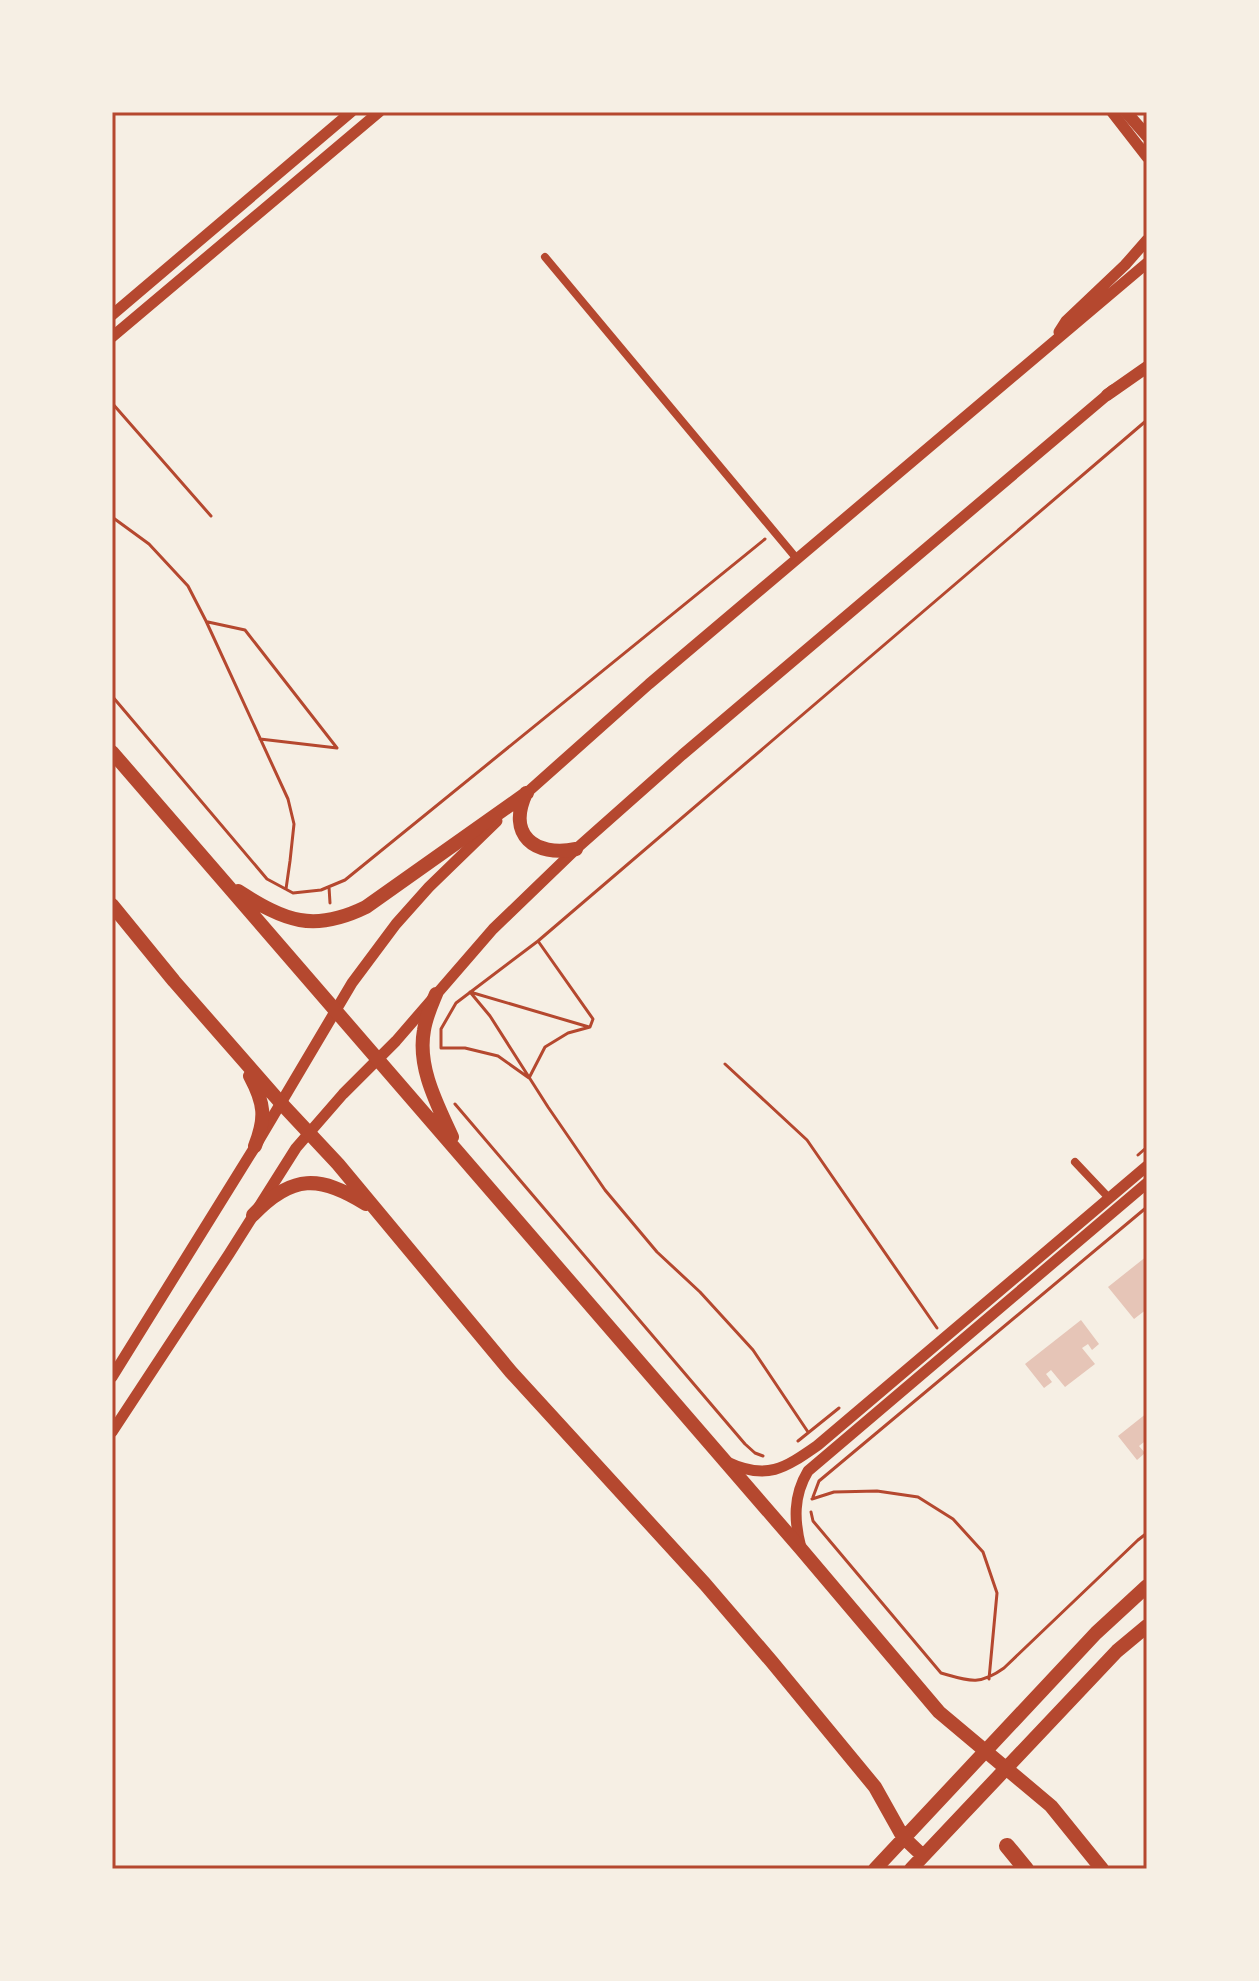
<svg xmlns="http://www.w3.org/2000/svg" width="1259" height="1981" viewBox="0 0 1259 1981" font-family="'Alegreya Sans',sans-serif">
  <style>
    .building { fill: #e6c5b7 }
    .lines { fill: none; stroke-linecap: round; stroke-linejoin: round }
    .path { stroke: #b5482f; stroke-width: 3 }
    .minor { stroke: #b5482f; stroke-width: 8 }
    .tertiary { stroke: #b5482f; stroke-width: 11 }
    .secondary { stroke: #b5482f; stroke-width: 12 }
    .primary { stroke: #b5482f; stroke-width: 14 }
    .motorway { stroke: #b5482f; stroke-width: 16 }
    .neatline { fill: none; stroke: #b5482f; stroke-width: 3 }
  </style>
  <rect width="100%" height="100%" fill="#f6efe4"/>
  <!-- building -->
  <path class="building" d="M1147 1256V1309L1134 1319 1108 1287Z
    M1081 1320 1099 1344 1092 1350 1088 1344 1082 1348 1095 1364 1065 1387 1051 1370 1046 1374 1052 1382 1044 1388 1025 1364Z
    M1147 1413V1446L1144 1442 1139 1446 1145 1453 1137 1460 1118 1436Z"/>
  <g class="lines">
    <!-- path -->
    <path class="path" d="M112 403 211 516
      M112 517 149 544 188 586 206 621 288 799 294 824 290 861 286 889
      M208 622 245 630 337 748 260 739
      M112 696 267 879 293 893 321 890 345 880 765 539
      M329 887 330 903
      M538 941 593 1019 590 1027 568 1033 545 1047 529 1078 498 1056 465 1048H441V1029L456 1003 538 941 1147 420
      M470 992 490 1016 548 1107 605 1190 657 1252 700 1292 753 1350 808 1432
      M470 992 589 1027
      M725 1064 807 1140 937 1328
      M455 1104 745 1444 755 1453 763 1456
      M1138 1155 1147 1147
      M798 1441 839 1408
      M813 1497 819 1481 1147 1207
      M812 1499 834 1492 877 1491 918 1497 953 1519 983 1552 997 1593 989 1679
      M811 1512 813 1521 941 1673C969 1681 979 1686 1004 1668L1138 1540 1147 1533"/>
    <!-- minor -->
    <path class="minor" d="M545 257 797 559
      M1075 1162 1109 1198"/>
    <!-- tertiary -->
    <path class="tertiary" d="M1112 112 1147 157
      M112 315 351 112
      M1059 332 1066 321 1125 265 1147 240
      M112 337 379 112
      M521 798 649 684 1147 263
      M112 1377 253 1150 352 983 396 924 429 887 497 821
      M112 1432 229 1254 296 1148 343 1094 396 1041 493 929 576 849 682 755 1113 390
      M727 1462C767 1481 785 1468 818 1445L1147 1166
      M801 1548C794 1521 793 1496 808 1471L1147 1183"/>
    <!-- secondary -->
    <path class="secondary" d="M1126 112 1147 136
      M1107 395 1147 367"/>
    <!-- primary -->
    <path class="primary" d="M112 752 801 1549 939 1712 1051 1806 1102 1869
      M526 793C507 835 534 857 576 849
      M238 891C285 921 313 933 366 907L527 793
      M112 905 174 981 280 1102 338 1164 511 1372 705 1584 772 1662 875 1787 903 1837 923 1856
      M436 994C431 1006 426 1017 424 1030 417 1067 437 1104 452 1137
      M250 1076C265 1104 266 1118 255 1146
      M253 1215C292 1174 320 1175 366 1204
      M875 1869 1096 1633 1147 1586
      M911 1869 1117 1651 1147 1626"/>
    <!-- motorway -->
    <path class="motorway" d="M1007 1846 1026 1869"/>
  </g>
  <!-- border -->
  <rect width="1259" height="1981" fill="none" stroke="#f6efe4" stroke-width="228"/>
  <rect x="114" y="114" width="1031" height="1753" class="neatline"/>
</svg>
